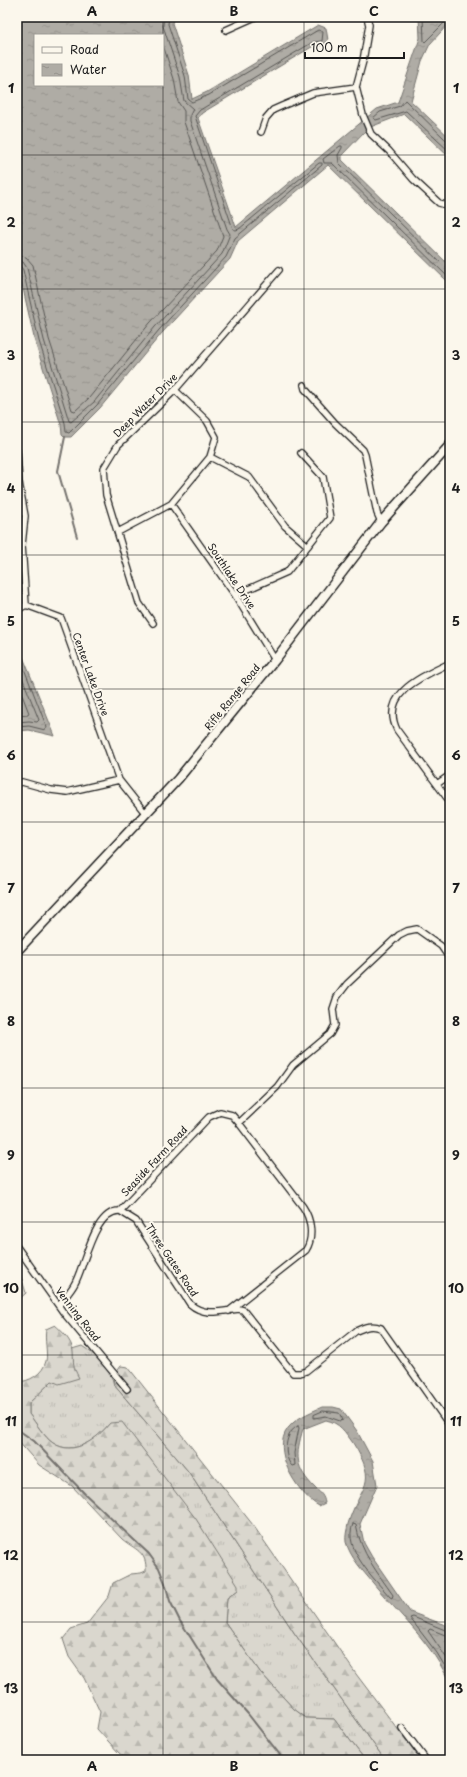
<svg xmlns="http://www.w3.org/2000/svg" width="467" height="1777" viewBox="0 0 467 1777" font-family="'Playpen Sans',sans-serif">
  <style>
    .grass { fill: url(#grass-tufts); stroke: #7b7a75 }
    .forest { fill: url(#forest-firs); stroke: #7b7a75 }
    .water { fill: url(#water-ripples); stroke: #74726e; fill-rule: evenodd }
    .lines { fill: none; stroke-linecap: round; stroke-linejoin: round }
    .shore { stroke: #575653; stroke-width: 1 }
    .stream { stroke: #74726e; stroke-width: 2 }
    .minor-casing { stroke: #1c1c1c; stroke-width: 8 }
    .secondary-casing { stroke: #1c1c1c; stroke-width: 11 }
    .minor { stroke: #fbf7ec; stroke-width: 5.5 }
    .secondary { stroke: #fbf7ec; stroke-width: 8 }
    .grid { fill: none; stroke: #1c1c1c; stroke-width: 1; stroke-opacity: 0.55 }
    .labels { text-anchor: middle; stroke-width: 4; stroke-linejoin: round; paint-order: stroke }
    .street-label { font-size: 10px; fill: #1c1c1c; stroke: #fbf7ec }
    .neatline { fill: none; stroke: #1c1c1c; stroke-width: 1.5 }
    .grid-label { font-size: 13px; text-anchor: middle; font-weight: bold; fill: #1c1c1c }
  </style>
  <defs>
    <pattern id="grass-tufts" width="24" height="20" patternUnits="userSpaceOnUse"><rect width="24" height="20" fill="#dad7ce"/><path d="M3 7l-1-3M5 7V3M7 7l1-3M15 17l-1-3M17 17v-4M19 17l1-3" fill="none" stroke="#bab8b0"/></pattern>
    <pattern id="forest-firs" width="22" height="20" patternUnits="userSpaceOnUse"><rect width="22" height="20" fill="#dad7ce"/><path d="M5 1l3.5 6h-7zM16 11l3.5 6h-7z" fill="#bab8b0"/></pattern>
    <pattern id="water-ripples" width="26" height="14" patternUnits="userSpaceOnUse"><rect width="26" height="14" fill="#afaca5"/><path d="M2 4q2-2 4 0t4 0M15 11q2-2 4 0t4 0" fill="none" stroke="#96938d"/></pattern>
  </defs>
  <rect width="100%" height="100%" fill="#fbf7ec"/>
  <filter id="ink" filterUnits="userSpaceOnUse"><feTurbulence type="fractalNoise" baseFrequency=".025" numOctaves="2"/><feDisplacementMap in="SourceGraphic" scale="8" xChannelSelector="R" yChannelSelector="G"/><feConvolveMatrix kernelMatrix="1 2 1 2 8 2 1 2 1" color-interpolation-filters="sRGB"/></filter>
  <g filter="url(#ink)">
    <!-- grass -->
    <path class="grass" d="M82 1346C96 1355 111 1369 114 1385L188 1471 295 1634 385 1760H365L334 1719 306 1718 294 1709 260 1672 225 1622 227 1598 238 1590 110 1423C97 1439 74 1457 53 1443 45 1438 35 1422 29 1414V1403L52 1381 73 1368 72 1349Z"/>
    <!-- forest -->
    <path class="forest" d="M17 1269 19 1270 26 1293 17 1301Z
      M55 1325C62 1331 72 1341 73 1351 74 1364 72 1365 79 1378L59 1384 52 1381 29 1403V1414C35 1422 45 1438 53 1443 74 1457 97 1439 110 1423L122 1422 196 1519 238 1585V1590L227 1598 225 1622 260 1672 294 1709 306 1718 334 1719 365 1760H128L119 1753 97 1729 100 1712 84 1678 69 1657 63 1639 71 1629 87 1624 109 1596 113 1583 131 1574 141 1573 146 1571C147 1551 135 1550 122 1539L72 1486 39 1465 17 1440V1382C29 1382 43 1374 46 1361 48 1353 44 1339 46 1329Z
      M121 1366 128 1367 253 1525 356 1674 421 1760H385L295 1634 188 1471 114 1385 113 1377Z"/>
    <!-- water -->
    <path class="water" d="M17 17H174L172 23 189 75 192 99 207 92 318 25 326 28 328 40 324 45H315L202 113 198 118 236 227 377 109 398 102 420 38 419 17H450V22L430 44 422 61 411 101 450 138V158L404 114 373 126 365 131 342 155V160L450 266V284L328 165 238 241 230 259 162 333 100 408 71 437H65L62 434 61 425 35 342 17 262ZM35 35H163V85H35Z
      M23 657 55 736 29 730 17 731V663Z
      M322 1407H333L341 1409 357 1431 373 1461 377 1485 360 1524 364 1543 372 1557 410 1612 448 1626 450 1630V1684C434 1645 399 1615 373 1583 363 1571 350 1557 346 1542 345 1536 347 1530 348 1524 360 1484 380 1486 353 1443 345 1432 340 1423 326 1420L303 1429C295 1456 295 1468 315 1488 321 1493 324 1496 325 1503L319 1506C299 1495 274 1456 285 1433 292 1419 309 1413 322 1407Z"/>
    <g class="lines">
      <!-- shore -->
      <path class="shore" d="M423 17 424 41 425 42 446 21 450 20
        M450 141 446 140 405 100 400 106 380 112 373 118 376 120 406 111 450 152
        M17 255 26 257 33 265 49 339 72 410 75 411 89 398 150 323 217 251 223 236 184 122V111L178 102 174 79 163 45
        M17 261 23 262 27 268 44 340 69 421 71 422 94 402 155 327 222 254 230 234 227 229 190 121V115L193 109 184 101 180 77 163 26 164 17
        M17 266 21 267 23 270 39 341 65 423 66 432 69 433 97 405 159 330 226 257 235 238 322 165V163H319L239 229 236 230 233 229 195 116 200 110 313 42 322 41 323 32 318 30 209 95 192 102 188 99 185 76 168 24 169 17
        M450 268 445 267 339 163 338 155 342 148V146H340L323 159 324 163H332L450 279
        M17 666H23L47 728 45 730 29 726 17 727
        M17 671 20 672 39 720 37 722 29 721 17 722
        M17 682 29 713 28 715 17 716
        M323 1411 339 1413 343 1420 340 1421 326 1416 314 1418V1415Z
        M298 1426 299 1428 294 1453 295 1465 292 1466C283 1457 284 1432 298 1426Z
        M353 1524 356 1525C361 1553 377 1572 393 1595L392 1598 390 1597C375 1579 342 1549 353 1524Z
        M450 1632 413 1617 410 1618 437 1653 450 1675
        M450 1637 430 1629 428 1631 450 1663"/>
      <!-- stream -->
      <path class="stream" d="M65 437 58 471 77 537
        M17 1429 34 1441 85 1494 149 1554 159 1568 165 1583 170 1601 180 1621 191 1638 217 1679 248 1714 284 1760"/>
      <!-- minor casing -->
      <g class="minor-casing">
        <path id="minor" d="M367 17 369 25 363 61 356 87 363 115 371 134 389 151 413 179 439 203 450 206
          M226 30 255 17
          M261 132 266 118 273 110 282 106 313 93 356 87
          M304 385 305 389 335 423 363 450 365 455 377 513 381 522
          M17 451 19 482 25 516 22 545 26 605
          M210 457 249 477 285 526 308 546
          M171 504 235 595 275 660
          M118 532 171 504 210 457 216 437 207 421 175 390
          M235 595 287 572 330 518 323 477 301 453
          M17 610 26 605 61 618 119 780 146 814
          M153 623 139 603 106 495 104 468 118 445 175 390 279 270
          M450 663C424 676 379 693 397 730L450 802
          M17 783 22 782 51 790 67 792 119 780
          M437 784 450 775
          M239 1123 277 1087 293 1065 330 1034 335 1025 333 1009 337 997 347 984 399 935 407 931 417 929 441 946 450 959
          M120 1211 136 1221 190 1304C205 1317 221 1311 239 1309L243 1310 293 1373H300L306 1371 356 1331C365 1327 372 1324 381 1328L450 1426
          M17 1247 63 1312 127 1389
          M59 1305C64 1298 71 1291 75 1283 85 1265 94 1210 120 1211L209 1117 220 1112 232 1115 239 1123 303 1207C311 1219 314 1237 306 1250L229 1311
          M402 1728 426 1760"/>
      </g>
      <!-- secondary casing -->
      <g class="secondary-casing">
        <path id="secondary" d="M17 951 178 779 275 660 381 522 450 445"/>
      </g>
      <!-- minor -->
      <use href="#minor" class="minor"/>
      <!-- secondary -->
      <use href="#secondary" class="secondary"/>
    </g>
  </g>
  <!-- grid -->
  <path class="grid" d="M163 17V35M304 17V1760M163 35V85M163 85V1760M17 155H450M17 289H450M17 422H450M17 555H450M17 689H450M17 822H450M17 955H450M17 1088H450M17 1222H450M17 1355H450M17 1488H450M17 1622H450"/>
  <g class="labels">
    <!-- street labels -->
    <g class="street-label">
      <text transform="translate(145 405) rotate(-45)" y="4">Deep Water Drive</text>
      <text transform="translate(232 576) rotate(56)" y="4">Southlake Drive</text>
      <text transform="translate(91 674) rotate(70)" y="4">Center Lake Drive</text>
      <text transform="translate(232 697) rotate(-51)" y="4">Rifle Range Road</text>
      <text transform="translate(154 1161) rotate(-47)" y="4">Seaside Farm Road</text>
      <text transform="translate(172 1260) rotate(56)" y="4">Three Gates Road</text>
      <text transform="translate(78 1314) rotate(52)" y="4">Venning Road</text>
    </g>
  </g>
  <!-- margin -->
  <rect width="467" height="1777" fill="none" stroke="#fbf7ec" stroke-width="44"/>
  <!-- legend -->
  <rect x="34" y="34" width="130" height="52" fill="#fbf7ec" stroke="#a29f99"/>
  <rect x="42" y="47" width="20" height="6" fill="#fbf7ec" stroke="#a29f99"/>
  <text x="70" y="54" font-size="12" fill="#1c1c1c">Road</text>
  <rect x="42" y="64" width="20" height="12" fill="url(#water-ripples)" stroke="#a29f99"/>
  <text x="70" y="74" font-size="12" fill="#1c1c1c">Water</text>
  <!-- scale -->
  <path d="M305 52v6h99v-6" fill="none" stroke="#1c1c1c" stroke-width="2"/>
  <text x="311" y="52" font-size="12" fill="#1c1c1c" stroke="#fbf7ec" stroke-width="3" paint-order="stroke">100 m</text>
  <rect x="22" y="22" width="423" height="1733" class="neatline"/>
  <g class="grid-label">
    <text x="92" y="16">A</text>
    <text x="234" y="16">B</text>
    <text x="374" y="16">C</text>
    <text x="11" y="93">1</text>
    <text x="456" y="93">1</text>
    <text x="11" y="227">2</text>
    <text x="456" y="227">2</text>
    <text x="11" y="360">3</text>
    <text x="456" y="360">3</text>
    <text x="11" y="493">4</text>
    <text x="456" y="493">4</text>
    <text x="11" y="626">5</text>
    <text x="456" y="626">5</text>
    <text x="11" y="760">6</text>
    <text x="456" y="760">6</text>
    <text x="11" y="893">7</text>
    <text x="456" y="893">7</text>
    <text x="11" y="1026">8</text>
    <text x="456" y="1026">8</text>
    <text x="11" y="1160">9</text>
    <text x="456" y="1160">9</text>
    <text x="11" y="1293">10</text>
    <text x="456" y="1293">10</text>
    <text x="11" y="1426">11</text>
    <text x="456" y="1426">11</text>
    <text x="11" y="1560">12</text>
    <text x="456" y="1560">12</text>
    <text x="11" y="1693">13</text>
    <text x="456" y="1693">13</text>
    <text x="92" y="1771">A</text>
    <text x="234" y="1771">B</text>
    <text x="374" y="1771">C</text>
  </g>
</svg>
